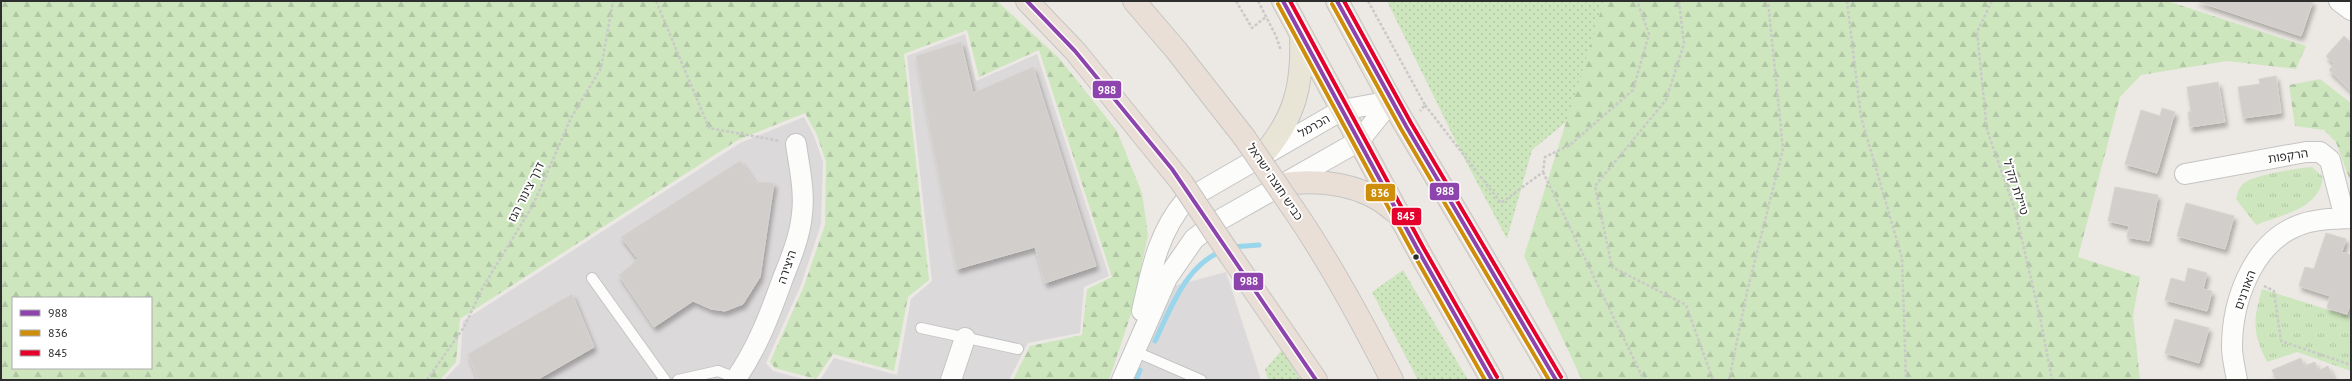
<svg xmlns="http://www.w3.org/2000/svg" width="2352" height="381" viewBox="0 0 2352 381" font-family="'PT Sans','Noto Sans Hebrew',sans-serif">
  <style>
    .industrial { fill: #dcd9db }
    .grass { fill: url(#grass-dots) }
    .forest { fill: url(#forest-firs); fill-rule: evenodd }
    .park { fill: url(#park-tufts) }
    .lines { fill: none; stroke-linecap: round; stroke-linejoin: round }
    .stream { stroke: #99d6ec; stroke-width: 5 }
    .building { fill: #d1cecb; stroke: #d7d4d0; filter: url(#shadow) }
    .lane-casing { stroke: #c5c4c5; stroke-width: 12 }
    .street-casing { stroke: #c5c4c5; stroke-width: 22 }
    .primary-casing { stroke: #c6c5c4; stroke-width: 24 }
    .highway-casing { stroke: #c6c5c4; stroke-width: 24 }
    .path { stroke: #c9c9c8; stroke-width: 2.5; stroke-dasharray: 3 2; stroke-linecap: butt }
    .lane { stroke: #fcfcfb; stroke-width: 10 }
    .street { stroke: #fcfcfb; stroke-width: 20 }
    .primary { stroke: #e8e4d6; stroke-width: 22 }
    .highway { stroke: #eadfd6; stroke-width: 22 }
    .highway-bridge-casing { stroke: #c6c5c4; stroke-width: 24; stroke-linecap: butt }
    .highway-bridge { stroke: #eadfd6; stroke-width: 22 }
    .bus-1-casing { stroke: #fff; stroke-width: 7 }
    .bus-2-casing { stroke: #fff; stroke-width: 7 }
    .bus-3-casing { stroke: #fff; stroke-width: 7 }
    .bus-1 { stroke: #8e44ad; stroke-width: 4 }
    .bus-2 { stroke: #cf8e09; stroke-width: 4 }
    .bus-3 { stroke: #e4002b; stroke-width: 4 }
    .bus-dot { fill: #2e2e2e; stroke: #fff; stroke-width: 1.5 }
    .labels { text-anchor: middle; stroke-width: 4; stroke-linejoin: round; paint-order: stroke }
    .street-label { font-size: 12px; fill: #2e2e2e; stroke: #fff }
    .line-badge { stroke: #fff; stroke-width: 1.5 }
    .badge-label { font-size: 11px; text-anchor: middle; font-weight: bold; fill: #fff }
  </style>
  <defs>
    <pattern id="grass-dots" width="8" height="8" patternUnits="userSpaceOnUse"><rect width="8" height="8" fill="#cee6be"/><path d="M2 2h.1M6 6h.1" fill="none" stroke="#b1c6a4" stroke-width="1.8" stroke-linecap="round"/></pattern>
    <pattern id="forest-firs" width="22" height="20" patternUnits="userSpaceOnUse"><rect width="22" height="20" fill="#cee6be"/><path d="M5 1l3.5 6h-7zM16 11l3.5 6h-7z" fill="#b1c6a4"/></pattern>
    <pattern id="park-tufts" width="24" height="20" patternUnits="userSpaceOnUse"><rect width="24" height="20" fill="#cee6be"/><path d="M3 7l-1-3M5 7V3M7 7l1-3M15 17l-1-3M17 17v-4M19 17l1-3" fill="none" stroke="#b1c6a4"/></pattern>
    <filter id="shadow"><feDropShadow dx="2.5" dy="4.5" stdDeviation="2" flood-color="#0004"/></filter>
  </defs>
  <rect width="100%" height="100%" fill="#ece8e4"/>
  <!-- industrial -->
  <path class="industrial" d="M965 34 976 81 1037 54 1109 276 1084 287 1080 333 1028 343 1009 380H820L834 358 897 375 911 299 932 281 907 56Z
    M804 117 814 136 823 162 821 224 801 285 766 363 773 371 807 380H444L460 363 463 321 740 143Z
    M1226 272 1261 380H1112L1147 293Z"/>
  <!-- grass -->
  <path class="grass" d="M1387 1H1624L1594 99 1532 150 1507 239 1463 156Z
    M1403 270 1468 380H1418L1372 292Z
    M1283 349 1300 380H1268L1265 369Z"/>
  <!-- forest -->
  <path class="forest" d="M1 1H997L1059 58 1117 131 1142 193 1148 235 1132 311 1109 380H1013L1030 346 1082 335 1087 289 1112 277 1039 50 979 77 967 30 904 54 929 280 908 297 894 371 833 354 816 379 775 368 770 362 804 286 825 225 826 162 817 135 805 113 738 140 460 319 456 362 440 380H1ZM13 298H151V368H13Z
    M1604 1H2167L2306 46 2296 69 2227 61 2141 75 2120 97 2078 257 2140 277 2133 316 2140 380H1582L1524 256Z
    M2320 79 2351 103V183L2336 142 2324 130 2295 126 2289 85Z"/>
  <!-- park -->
  <path class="park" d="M2312 167 2323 177C2320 209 2281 215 2256 225L2236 199C2238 192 2238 188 2244 183 2254 175 2298 168 2312 167Z
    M2262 289 2351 317V371L2297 352 2267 362C2252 332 2253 321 2262 289Z"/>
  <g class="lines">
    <!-- stream -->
    <path class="stream" d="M1231 247 1259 245
      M1155 341C1171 308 1186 265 1222 251
      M1136 380 1140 370"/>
  </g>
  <!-- building -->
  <path class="building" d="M2196 1H2313L2301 36Z
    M2344 36 2351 43V91L2329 70 2334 64 2326 56Z
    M961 42 973 93 1033 67 1096 266 1045 283 1035 247 957 269 916 56Z
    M2276 76 2281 113 2243 118 2238 87 2260 84 2259 79Z
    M2218 82 2225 122 2190 127 2188 112H2191L2187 87Z
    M2162 108 2175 112 2157 173 2125 164 2141 110 2160 116Z
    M740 161 755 182 774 183 760 277 743 304 725 311 711 309 693 301 654 327 619 275 638 259 621 237Z
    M2115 187 2158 195 2149 241 2127 237 2129 226 2108 221Z
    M2186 203 2234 216 2225 249 2177 236Z
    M2326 233 2346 239 2342 252 2351 255V302L2347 314 2327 308 2330 296 2299 286 2305 267 2314 269Z
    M2188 268 2207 273 2203 289 2212 291 2207 311 2165 300 2171 278 2185 282Z
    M572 294 594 347 540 378V380H478L468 354Z
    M2175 319 2209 328 2199 363 2165 353Z
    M2301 358 2304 366 2315 362 2318 371 2328 366 2334 380H2276L2272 370Z"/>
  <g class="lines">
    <!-- lane casing -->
    <g class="lane-casing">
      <path id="lane" d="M592 278 665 380
        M921 328 1018 349
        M1134 351 1201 380
        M678 380 718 371 736 378"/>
    </g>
    <!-- street casing -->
    <g class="street-casing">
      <path id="street" d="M2339 1 2351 10
        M2185 174 2306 152H2320L2330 160 2345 218
        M1142 311C1151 271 1158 232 1186 200L1342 110 1391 101
        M735 380C757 349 770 314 783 278 791 258 800 236 802 214 805 191 799 166 796 144
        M951 380 965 338
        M1122 380 1167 278 1194 239 1216 222 1359 141 1391 101
        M2237 380C2235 369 2232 357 2232 347 2232 302 2252 244 2297 226 2313 219 2333 219 2351 218"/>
    </g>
    <!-- primary casing -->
    <g class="primary-casing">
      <path id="primary" d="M1283 1 1359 141
        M1337 1 1391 101
        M1262 156C1295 118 1303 85 1301 36"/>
    </g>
    <!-- highway casing -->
    <g class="highway-casing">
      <path id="highway" d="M1027 1 1075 51 1182 183
        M1134 1 1176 50 1244 137
        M1391 101 1556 380
        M1359 141 1418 250 1492 380
        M1283 184C1322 179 1364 184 1394 211
        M1294 210C1331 264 1362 322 1392 380
        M1230 255 1316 380"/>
    </g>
    <!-- path -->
    <path class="path" d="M656 1 709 128 780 141
      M1236 1 1252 28 1267 16
      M1258 1 1276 36 1281 51
      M1368 1 1425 105 1420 111
      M1679 1 1684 44 1666 100 1595 186 1612 267 1686 305 1713 380
      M1847 1 1861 117 1902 258 1906 380
      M1992 1 1977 32 1987 130 2015 210 2040 317 2052 380
      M1425 105 1501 203 1543 172 1545 157 1570 145 1633 90 1649 34 1637 1
      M1543 172 1644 380
      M2264 286 2274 291 2281 341 2351 365
      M427 380 464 327 483 287 533 205 571 118 601 68 613 1
      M1729 380 1747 292 1783 149 1768 1"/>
    <!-- lane -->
    <use href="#lane" class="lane"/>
    <!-- street -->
    <use href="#street" class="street"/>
    <!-- primary -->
    <use href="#primary" class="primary"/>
    <!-- highway -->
    <use href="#highway" class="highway"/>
    <!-- highway-bridge casing -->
    <g class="highway-bridge-casing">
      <path id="highway-bridge" d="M1244 137 1294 210
        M1182 183 1230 255"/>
    </g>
    <!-- highway-bridge -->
    <use href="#highway-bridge" class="highway-bridge"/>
    <!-- bus-1 casing -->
    <g class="bus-1-casing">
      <path id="bus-1" d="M1027 1 1075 51 1172 169 1316 380
        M1283 1 1418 250 1492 380
        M1337 1 1406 126 1556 380"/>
    </g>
    <!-- bus-2 casing -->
    <g class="bus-2-casing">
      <path id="bus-2" d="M1278 4 1413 253 1485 380
        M1332 4 1401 129 1549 380"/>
    </g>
    <!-- bus-3 casing -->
    <g class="bus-3-casing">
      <path id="bus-3" d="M1290 1 1423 247 1497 377
        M1344 1 1411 123 1561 377"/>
    </g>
    <!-- bus-1 -->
    <use href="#bus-1" class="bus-1"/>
    <!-- bus-2 -->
    <use href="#bus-2" class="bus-2"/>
    <!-- bus-3 -->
    <use href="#bus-3" class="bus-3"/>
  </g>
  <!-- markers -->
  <circle class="bus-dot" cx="1416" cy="257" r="3.5"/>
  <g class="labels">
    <!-- street labels -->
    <g class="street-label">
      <text transform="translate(1314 126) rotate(-30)" y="4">הכרמל</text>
      <text transform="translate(2288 156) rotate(-9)" y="4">הרקפות</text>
      <text transform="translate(1275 182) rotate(56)" y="4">כביש חוצה ישראל</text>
      <text transform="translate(2016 187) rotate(72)" y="4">טיילת קק"ל</text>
      <text transform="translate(526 192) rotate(-63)" y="4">דרך צינור הגז</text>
      <text transform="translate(787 267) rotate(-71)" y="4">היצירה</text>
      <text transform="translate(2245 290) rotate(-70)" y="4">האורנים</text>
    </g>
  </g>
  <g class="line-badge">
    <rect x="1092" y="80" width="30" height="19" rx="4" fill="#8e44ad"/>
    <rect x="1429" y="182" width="31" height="19" rx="4" fill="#8e44ad"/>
    <rect x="1365" y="183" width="31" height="19" rx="4" fill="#cf8e09"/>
    <rect x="1391" y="207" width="31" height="19" rx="4" fill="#e4002b"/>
    <rect x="1233" y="272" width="31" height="19" rx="4" fill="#8e44ad"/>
  </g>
  <g class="badge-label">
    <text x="1107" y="94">988</text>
    <text x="1445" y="195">988</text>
    <text x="1380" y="197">836</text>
    <text x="1406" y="220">845</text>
    <text x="1249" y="285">988</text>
  </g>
  <!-- border -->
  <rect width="2352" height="381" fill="none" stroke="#2e2e2e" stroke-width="4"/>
  <!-- legend -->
  <rect x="12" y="297" width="140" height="72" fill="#ffffff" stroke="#ababab"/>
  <rect x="20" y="310" width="20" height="6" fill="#8e44ad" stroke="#ababab"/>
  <text x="48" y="317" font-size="12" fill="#2e2e2e">988</text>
  <rect x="20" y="330" width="20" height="6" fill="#cf8e09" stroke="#ababab"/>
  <text x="48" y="337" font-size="12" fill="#2e2e2e">836</text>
  <rect x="20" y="350" width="20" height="6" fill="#e4002b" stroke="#ababab"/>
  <text x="48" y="357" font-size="12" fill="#2e2e2e">845</text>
</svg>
